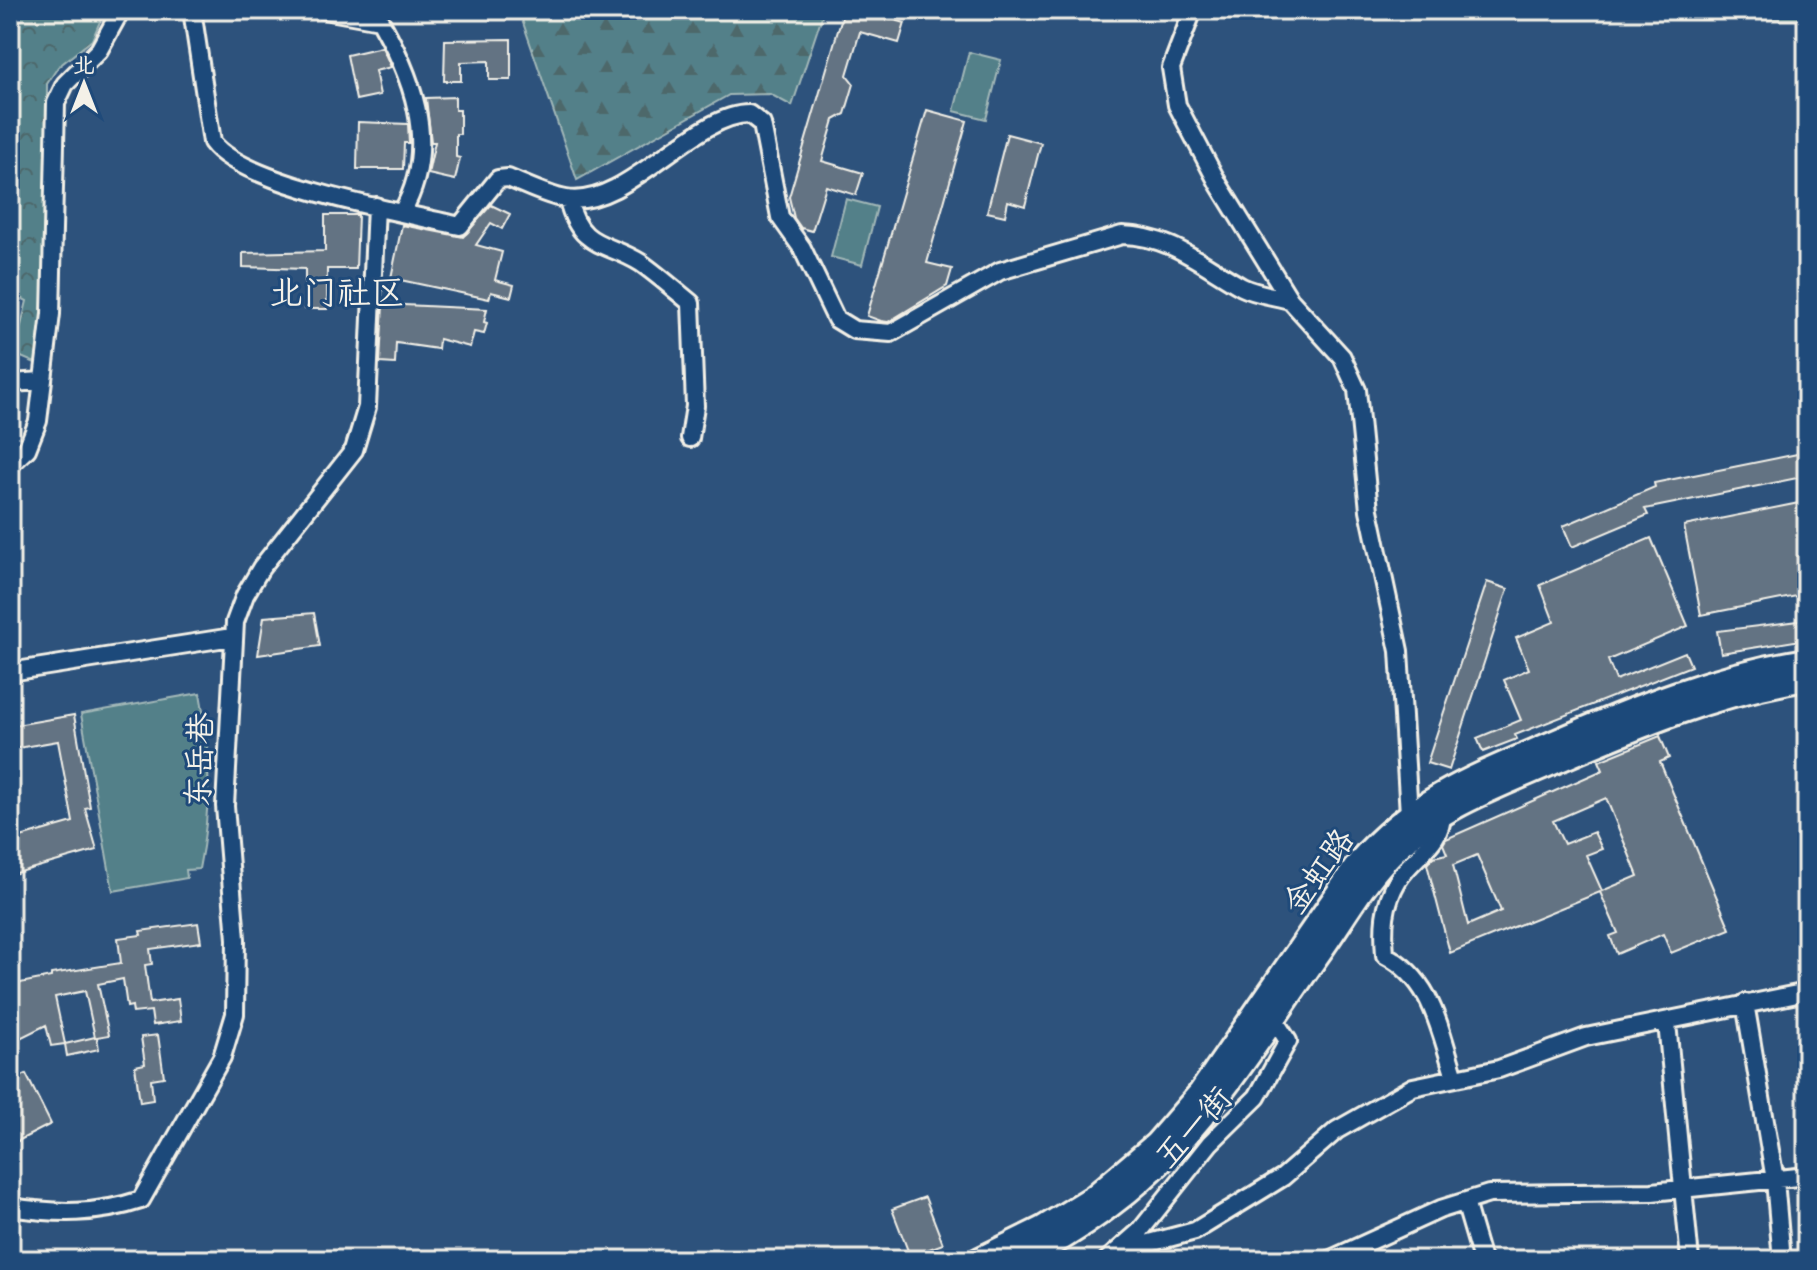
<svg xmlns="http://www.w3.org/2000/svg" width="1817" height="1270" viewBox="0 0 1817 1270" font-family="Caveat,'LXGW WenKai TC',sans-serif">
  <style>
    .grass { fill: #528089; stroke: #a3b8b8; stroke-width: 2 }
    .forest { fill: url(#forest-firs); stroke: #a3b8b8; stroke-width: 2 }
    .park { fill: url(#park-crowns); stroke: #a3b8b8; stroke-width: 2 }
    .building { fill: #647383; stroke: #f4f1e8; stroke-width: 2; fill-rule: evenodd }
    .lines { fill: none; stroke-linecap: round; stroke-linejoin: round }
    .street-casing { stroke: #f4f1e8; stroke-width: 22 }
    .primary-casing { stroke: #f4f1e8; stroke-width: 30 }
    .street { stroke: #1f4a7a; stroke-width: 16 }
    .primary { stroke: #1f4a7a; stroke-width: 24 }
    .labels { text-anchor: middle; stroke-width: 6; stroke-linejoin: round; paint-order: stroke }
    .street-label { font-size: 32px; fill: #f4f1e8; stroke: #1f4a7a }
    .neighbourhood-label { font-size: 34px; fill: #f4f1e8; stroke: #1f4a7a }
  </style>
  <defs>
    <pattern id="forest-firs" width="22" height="20" patternUnits="userSpaceOnUse" patternTransform="scale(2)"><rect width="22" height="20" fill="#528089"/><path d="M5 1l3.5 6h-7zM16 11l3.5 6h-7z" fill="#4e676b"/></pattern>
    <pattern id="park-crowns" width="20" height="18" patternUnits="userSpaceOnUse" patternTransform="scale(2)"><rect width="20" height="18" fill="#528089"/><path d="M2 6a3 3 0 1 1 6 0M12 15a3 3 0 1 1 6 0" fill="none" stroke="#4e676b"/></pattern>
  </defs>
  <rect width="100%" height="100%" fill="#2d527c"/>
  <filter id="ink" filterUnits="userSpaceOnUse"><feTurbulence type="fractalNoise" baseFrequency=".0125" numOctaves="2"/><feDisplacementMap in="SourceGraphic" scale="16" xChannelSelector="R" yChannelSelector="G"/><feConvolveMatrix kernelMatrix="1 2 1 2 8 2 1 2 1" color-interpolation-filters="sRGB"/></filter>
  <g filter="url(#ink)">
    <!-- grass -->
    <path class="grass" d="M969 52 1001 60 986 119 954 111Z
      M846 199 877 207 862 265 831 257Z
      M200 693C211 750 211 811 199 869L186 870 187 878 113 891 81 714Z"/>
    <!-- forest -->
    <path class="forest" d="M824 10 792 106 770 94 729 95 577 180 519 11Z
      M1674 10H1807V19H1697Z"/>
    <!-- park -->
    <path class="park" d="M10 10H105L92 40 58 67 47 84 45 323 40 365 14 354 27 301 10 292Z"/>
    <!-- building -->
    <path class="building" d="M844 10H861L905 23 899 43 860 32 847 75 854 84 845 114 834 120 822 161 863 173 856 195 826 186 812 231 801 228 794 218 789 197Z
      M511 39V80H489V61L461 62V81H444L445 40Z
      M382 47 391 67 375 71 380 95 356 100 347 55Z
      M455 97V110H460V134H456V157L460 158 455 180 428 174 435 142H431L426 98Z
      M927 110 967 121 927 263 952 269 947 286 888 322 881 321 867 316Z
      M358 122 408 124 409 143H404L403 169H357Z
      M1007 134 1041 143 1025 206 1008 201 1005 216 987 212Z
      M491 205 510 214 502 229 491 223 476 245 502 252 495 280 514 285 511 297 491 292 489 299 391 278 402 225 463 237Z
      M325 215H358L356 269H327V309H305V269L243 267V253L325 251Z
      M383 304 487 309 484 322 487 323 484 334 474 332 470 347 439 339 438 349 396 343 395 364 380 363Z
      M1807 452V476L1645 509 1648 515 1572 547 1563 526 1655 487 1654 483Z
      M1799 503 1807 546V594L1701 615 1684 526Z
      M1651 538 1688 626 1608 660 1616 680 1685 652 1691 666 1515 735 1517 739 1483 752 1477 738 1521 720 1504 680 1529 669 1516 638 1554 622 1540 585Z
      M1487 582 1508 589 1449 770 1427 763Z
      M314 613 320 646 258 655 264 617Z
      M1807 620V639L1721 653 1717 631Z
      M74 715 90 807 85 808 97 850 13 874 10 840 73 822 58 741 12 749 10 726Z
      M1660 736 1669 758 1660 762 1730 929 1671 953 1663 934 1617 954 1610 936 1618 933 1600 892 1450 953 1427 864 1433 857 1447 854 1443 844 1446 839 1603 770 1599 761ZM1606 798 1638 876 1602 891 1586 855 1602 849 1594 832 1564 844 1553 821ZM1477 855 1501 911 1468 925 1453 865Z
      M198 923 201 942 150 949 152 964 145 965 150 1003 178 999 181 1021 153 1025 151 1011 133 1013 132 1006 127 1007 123 979 98 984 109 1035 97 1037 99 1049 67 1056 65 1044 51 1046 46 1025 10 1043V985L51 977V974L121 963 118 938 141 935 140 931ZM85 991 95 1037 65 1044 55 997Z
      M158 1035 164 1077 151 1079 153 1100 140 1102 135 1066 145 1064 141 1037Z
      M26 1074 51 1124 10 1145V1082Z
      M925 1197 943 1244 910 1256 892 1209Z"/>
    <g class="lines">
      <!-- street casing -->
      <g class="street-casing">
        <path id="street" d="M192 10 212 142C243 185 405 213 460 226L498 179 508 178C526 185 547 196 566 199 626 209 693 114 749 114L762 124 780 217 802 248 836 319 854 330 891 333 1000 271 1122 235C1171 236 1201 264 1242 287 1256 294 1275 296 1290 300
          M324 10 380 20
          M374 10C411 72 441 144 402 212
          M1193 10 1171 68 1177 105 1219 185 1290 300 1342 357 1357 390 1369 510 1399 651 1409 814
          M568 200C581 251 607 241 641 263 658 275 675 290 691 303L695 406 690 438
          M10 383 43 381
          M10 465 27 449 38 421 51 314 56 103 65 84 99 50 121 10
          M10 672 232 637
          M1442 812C1444 842 1412 857 1398 880 1383 905 1383 928 1385 955 1433 980 1439 1029 1455 1077
          M1745 1003 1775 1180 1782 1260
          M1667 1023 1690 1260
          M1465 1202 1482 1260
          M10 1207C57 1214 96 1215 141 1200L222 1057 235 1014 236 939 225 806 235 622 245 595 261 568 354 450 367 407 376 206
          M1116 1252 1195 1231 1283 1177 1337 1130 1413 1087 1499 1069 1586 1037 1807 992
          M1107 1260 1140 1231 1210 1143 1257 1097 1288 1041 1273 1018
          M1329 1260 1441 1209 1489 1194 1652 1192 1807 1176"/>
      </g>
      <!-- primary casing -->
      <g class="primary-casing">
        <path id="primary" d="M980 1260 1043 1229 1095 1197 1156 1145 1201 1093 1361 861C1413 800 1480 775 1552 744 1635 708 1716 675 1807 661
          M1020 1260C1171 1186 1226 1085 1318 953 1341 921 1361 884 1389 855 1433 809 1492 788 1550 763 1634 727 1716 692 1807 678"/>
      </g>
      <!-- street -->
      <use href="#street" class="street"/>
      <!-- primary -->
      <use href="#primary" class="primary"/>
    </g>
  </g>
  <g class="labels">
    <!-- street labels -->
    <g class="street-label">
      <text transform="translate(199 760) rotate(-88)" y="11">东岳巷</text>
      <text transform="translate(1318 871) rotate(-54)" y="11">金虹路</text>
      <text transform="translate(1193 1127) rotate(-48)" y="11">五一街</text>
    </g>
    <!-- neighbourhood labels -->
    <g class="neighbourhood-label">
      <text x="337" y="304">北门社区</text>
    </g>
  </g>
  <!-- margin -->
  <rect width="1817" height="1270" fill="none" stroke="#1f4a7a" stroke-width="40"/>
  <rect x="20" y="20" width="1777" height="1230" fill="none" stroke="#f4f1e8" stroke-width="3" filter="url(#ink)"/>
  <!-- north arrow -->
  <g transform="translate(84 84)" stroke="#1f4a7a" stroke-width="6" paint-order="stroke">
  <path d="M0-6L14 30L0 20L-14 30Z" fill="#f4f1e8"/>
  <text y="-12" font-size="22" font-weight="bold" text-anchor="middle" fill="#f4f1e8">北</text>
  </g>
</svg>
